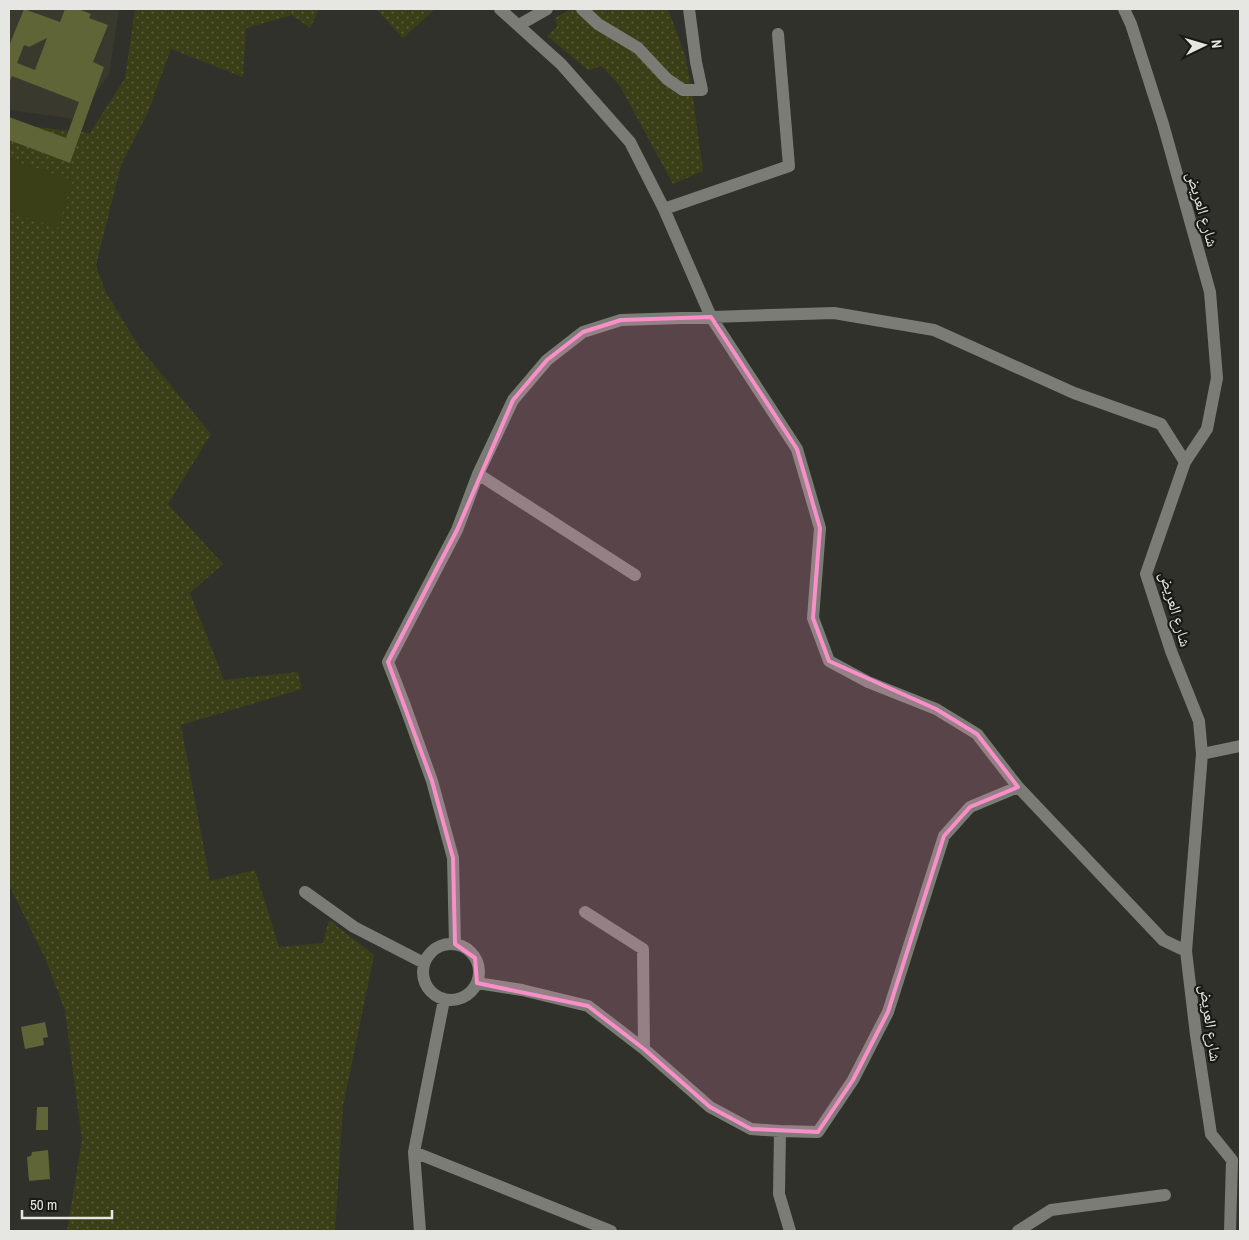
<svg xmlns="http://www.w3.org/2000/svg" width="1249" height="1240" viewBox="0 0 1249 1240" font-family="'Archivo Narrow','Noto Naskh Arabic',sans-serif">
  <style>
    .built { fill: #393a2d }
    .grass { fill: url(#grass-dots) }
    .park { fill: #3b3f18 }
    .building { fill: #606537; fill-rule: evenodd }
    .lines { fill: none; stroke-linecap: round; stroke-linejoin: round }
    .minor { stroke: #7b7c75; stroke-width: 12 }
    .marked { fill: #f98fc9; fill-opacity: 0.2; stroke: #f98fc9; stroke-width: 4; stroke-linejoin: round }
    .labels { text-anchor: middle; stroke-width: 4.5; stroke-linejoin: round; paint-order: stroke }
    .street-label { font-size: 16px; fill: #e6e6e2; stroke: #181815 }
  </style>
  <defs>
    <pattern id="grass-dots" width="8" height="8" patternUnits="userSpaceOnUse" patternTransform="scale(1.25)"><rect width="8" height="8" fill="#3b3f18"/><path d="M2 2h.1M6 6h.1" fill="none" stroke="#575b39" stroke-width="1.8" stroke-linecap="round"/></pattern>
  </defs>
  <rect width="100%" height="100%" fill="#30312a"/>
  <!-- built -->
  <path class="built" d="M9 9H119L109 75 76 119 9 110Z"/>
  <!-- grass -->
  <path class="grass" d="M135 9H319L310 28 292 15 246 28 243 77 171 49 148 112 121 165 96 265 106 293 140 348 211 434 168 504 223 564 190 593 224 680 298 672 302 689 181 725 210 881 255 870 279 947 323 943 329 920 374 955 343 1106 335 1231H67L82 1140 65 1011 46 960 9 885V124L90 133 125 78Z
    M376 9H435L403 38Z
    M571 9H668L685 55 692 91 703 171 673 184 620 86 602 66 588 70 547 36 557 27 555 18Z"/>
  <!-- park -->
  <path class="park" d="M9 159 73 180 58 228 9 212Z"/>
  <!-- building -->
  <path class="building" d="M24 9 60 22 65 9H78L91 14 89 18 108 25 93 62 104 67 70 163 9 140V117L66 138 79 102 12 76 9 83V46ZM47 38 35 70 17 63 24 45 29 47Z
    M45 1022 48 1037 43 1038 44 1045 25 1049 21 1027Z
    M37 1107H48V1130H36Z
    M48 1150 50 1179 29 1181 27 1157 31 1156 32 1152Z"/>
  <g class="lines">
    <!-- minor -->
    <path class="minor" d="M500 9 561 64 630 142 664 209 711 317 797 449 820 528 813 618 829 661 868 682 936 709 977 734 1018 787 1163 940 1186 951
      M582 9 598 24 638 48 667 79 683 90H702L696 62 689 9
      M1124 9 1131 24 1163 124 1210 292 1217 378 1207 429 1185 462 1146 574 1171 651 1199 721 1202 754 1186 951 1196 1035 1211 1134 1232 1160 1230 1231
      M519 25 547 9
      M664 209 789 166 778 34
      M478 474 635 575
      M1202 754 1240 746
      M305 892 354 927 424 963
      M585 912 643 949 644 1049
      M423 972a28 28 0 1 1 56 0a28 28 0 1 1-56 0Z
      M455 944 453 858 432 781 405 706 388 662 457 530 478 474 513 400 547 360 583 332 621 320 834 313 934 330 1074 393 1161 424 1185 462
      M477 983 522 990 588 1006 644 1049 710 1107 751 1129 780 1131
      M414 1152 611 1231
      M420 1231 414 1152 444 1000
      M790 1231 779 1194 780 1131 818 1132 853 1080 888 1012 944 836 970 807 1018 787
      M1018 1231 1051 1210 1165 1195"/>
  </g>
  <!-- marked area -->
  <path class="marked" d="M711 317 797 449 820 528 813 618 829 661 936 709 977 734 1018 787 970 807 944 836 888 1012 853 1080 818 1132 751 1129 710 1107 644 1049 588 1006 477 983 475 958 455 944 453 858 432 781 388 662 457 530 513 400 547 360 583 332 621 320Z"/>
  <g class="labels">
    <!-- street labels -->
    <g class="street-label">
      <text transform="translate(1203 209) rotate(74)" y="6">شارع العريض</text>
      <text transform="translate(1176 609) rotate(74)" y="6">شارع العريض</text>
      <text transform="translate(1211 1023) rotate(82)" y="6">شارع العريض</text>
    </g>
  </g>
  <!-- border -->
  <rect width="1249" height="1240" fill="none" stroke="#e6e6e2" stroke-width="20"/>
  <!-- north arrow -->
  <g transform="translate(1204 45) rotate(85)" stroke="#181815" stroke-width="4" paint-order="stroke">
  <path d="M0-4L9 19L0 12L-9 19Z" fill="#e6e6e2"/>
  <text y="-8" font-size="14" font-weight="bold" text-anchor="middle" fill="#e6e6e2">N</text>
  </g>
  <!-- scale -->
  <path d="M22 1210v8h90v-8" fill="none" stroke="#e6e6e2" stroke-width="2.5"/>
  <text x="30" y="1210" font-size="15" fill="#e6e6e2" stroke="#181815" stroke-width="4" paint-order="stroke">50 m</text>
</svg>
